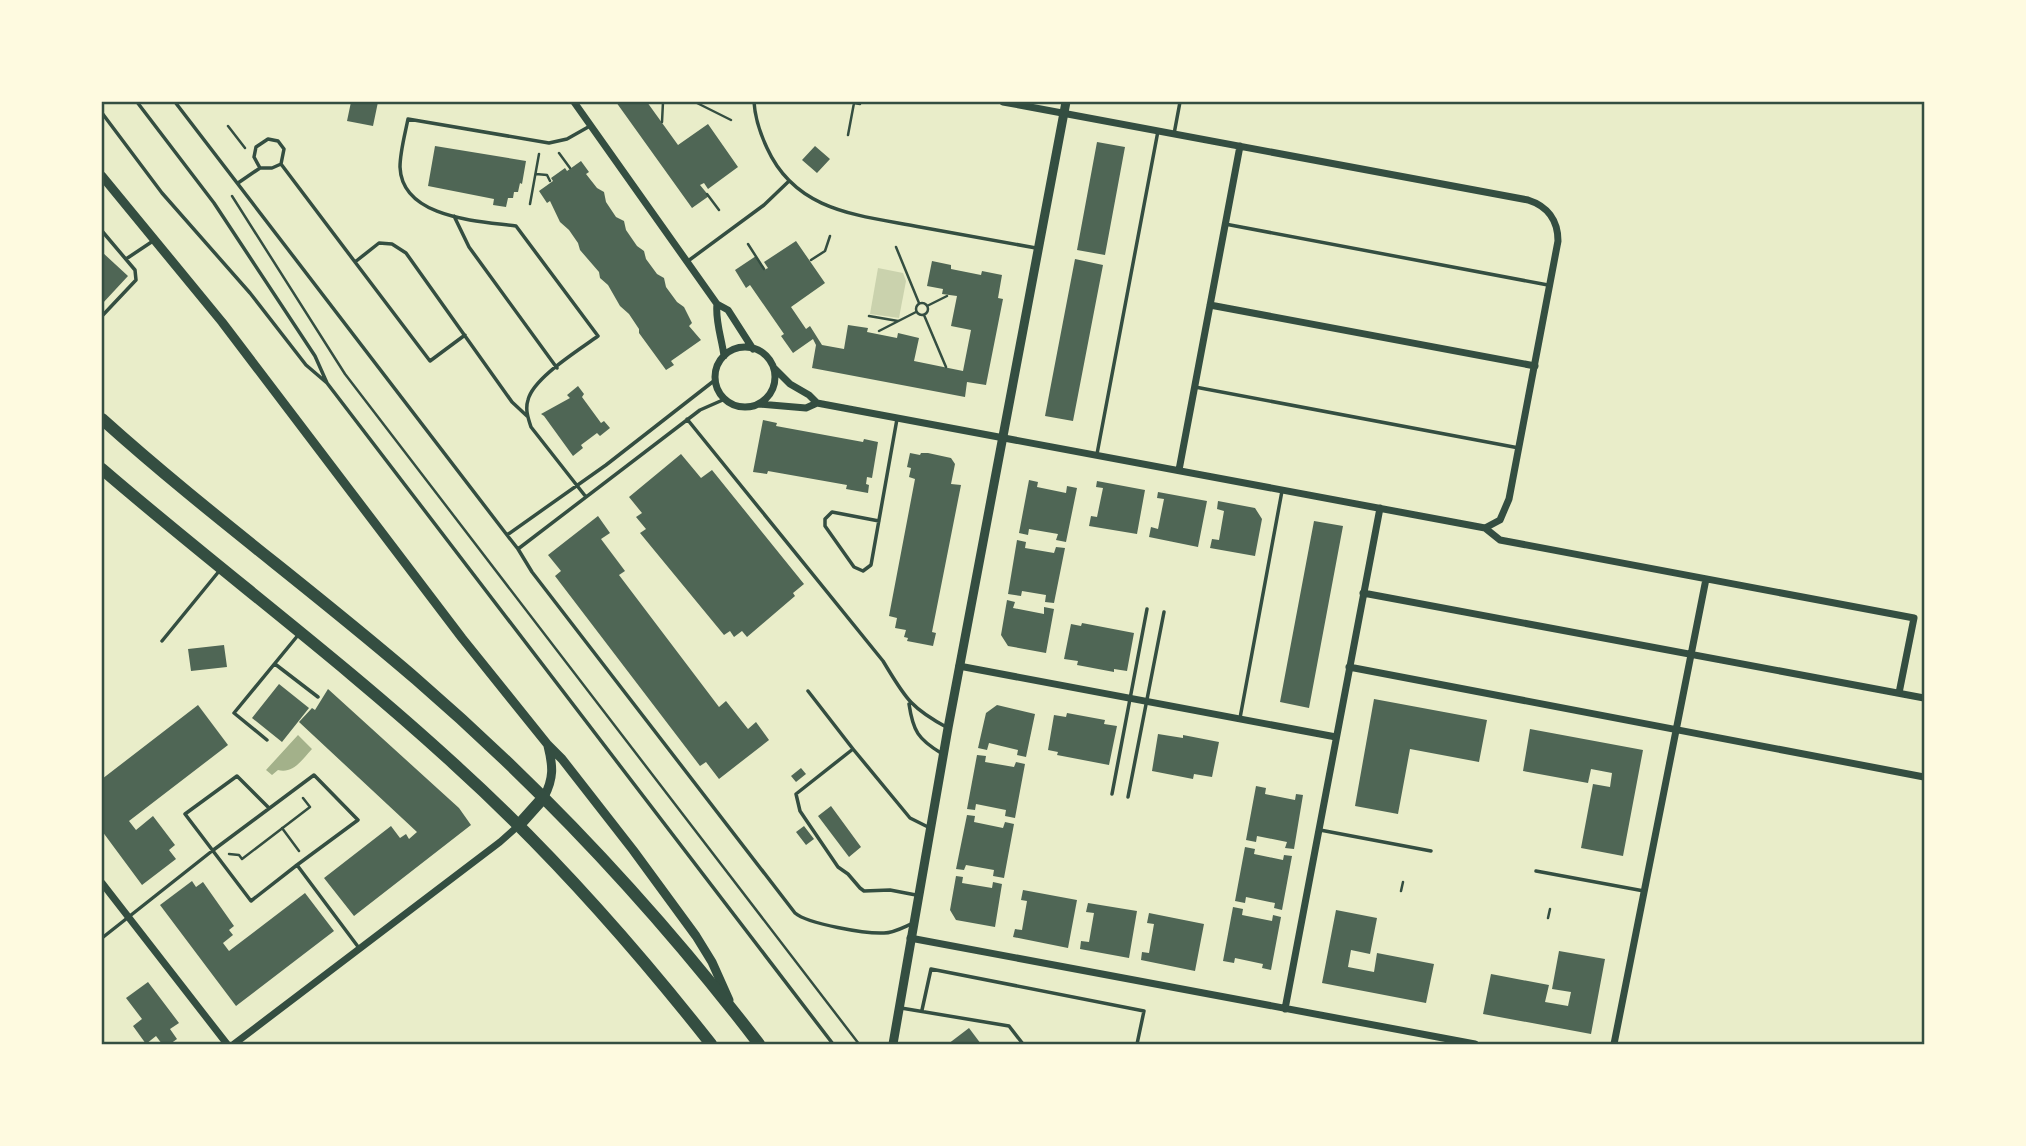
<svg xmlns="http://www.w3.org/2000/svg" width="2026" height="1146" viewBox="0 0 2026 1146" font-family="'Public Sans',sans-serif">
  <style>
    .green { fill: #cad2ad }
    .water { fill: #a3b18a }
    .building { fill: #4f6655 }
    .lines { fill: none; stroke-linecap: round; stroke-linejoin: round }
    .path { stroke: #344e41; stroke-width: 2.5 }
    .service { stroke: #344e41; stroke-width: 3.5 }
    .minor { stroke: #344e41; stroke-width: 7 }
    .tertiary { stroke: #344e41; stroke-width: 9 }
    .trunk { stroke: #344e41; stroke-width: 12 }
    .neatline { fill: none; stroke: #344e41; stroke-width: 2.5 }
  </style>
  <rect width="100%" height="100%" fill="#e9edc9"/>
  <!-- green -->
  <path class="green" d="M878 268 903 273 906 281 899 318 870 314Z"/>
  <!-- water -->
  <path class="water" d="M298 735 312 749C302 760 293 774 278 770L272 775 266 770Z"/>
  <!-- building -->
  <path class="building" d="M351 102H378L373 126 347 121Z
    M616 102H647L678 145 708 124 738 167 708 189 704 183 700 185 709 196 692 208Z
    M1097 142 1125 147 1105 255 1077 250Z
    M435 146 526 161 522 184 520 183 518 192H514L513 198H508L506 207 493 205 494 199 428 186Z
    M815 146 830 159 817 173 802 160Z
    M581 161 589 172 586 174 597 188 604 192 606 202 616 217 624 221 626 230 637 246 644 251 646 259 657 274 664 278 666 287 677 302 684 307 692 323 689 326 701 340 671 361 674 365 666 370 639 333V329L629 314 620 306 608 285 600 278 599 272 580 250 578 243 569 230 560 222 550 201 547 203 539 191 553 181 551 178 565 168 567 171Z
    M796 241 825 283 791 307 806 329 810 326 822 345 844 349 848 325 868 328 867 332 897 338 898 333 919 338 914 361 963 371 971 330 951 326 957 296 942 294 943 289 927 286 932 261 951 265V269L981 275 982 271 1002 275 998 298 1003 299 986 385 967 382 965 397 812 368 816 345 813 339 793 353 781 336 784 334 750 285 746 288 735 270 756 256 764 270 768 268 764 262Z
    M102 252 128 276 102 304Z
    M1075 259 1103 265 1073 421 1045 416Z
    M578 386 584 394 582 397 601 423 604 421 610 428 600 436 597 433 581 445 583 448 573 456 544 416 541 414 570 398 567 395Z
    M763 420 777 423 776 426 863 442 864 439 878 442 872 478 867 477 866 484 869 485 868 493 846 489 847 485 768 471 767 474 753 472Z
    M910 453 920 455 921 453H928L951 458 955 464 951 484 961 485 932 632 936 633 933 646 907 641 908 638 904 637 906 630 895 628 897 618 889 616 915 479 909 477 911 468 907 467Z
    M681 454 701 478 712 470 804 584 793 593 795 596 747 637 742 631 734 637 730 631 724 635 640 533 646 529 636 517 642 513 629 497Z
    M1029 480 1038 482 1037 487 1066 493 1067 486 1077 488 1066 542 1056 540 1058 534 1029 529 1028 535 1019 533Z
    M1097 481 1145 490 1137 534 1089 526 1091 516 1097 517 1103 488 1096 487Z
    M1158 492 1207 501 1198 547 1149 537 1151 527 1158 529 1164 499 1157 498Z
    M1218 501 1255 508 1262 519 1255 556 1210 548 1212 539 1219 540 1224 511 1217 509Z
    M598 516 610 533 601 539 625 571 619 575 719 707 726 701 748 729 756 722 769 740 719 779 706 762 700 766 555 576 561 571 548 555Z
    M1314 521 1343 526 1309 708 1280 702Z
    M1017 540 1026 542 1025 548 1054 553 1056 547 1065 548 1054 603 1045 602 1046 595 1022 591 1021 596 1008 594Z
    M1007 600 1015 602 1013 608 1044 614V607L1054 609 1046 653 1008 646 1001 635Z
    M1082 623 1134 633 1127 671 1114 669V672L1077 665 1078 661 1064 659 1071 624 1081 626Z
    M224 645 227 667 191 671 188 649Z
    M279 684 309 708 282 742 252 718Z
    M328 689 459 808 471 825 354 916 324 878 391 826 400 838 406 834 409 839 417 832 299 722 312 708 315 710Z
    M1374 699 1487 720 1479 762 1410 749 1398 814 1355 806Z
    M198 705 228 745 129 821 136 830 153 816 175 845 169 850 176 859 142 885 102 831V779Z
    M997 705 1035 714 1026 757 1017 755 1018 750 989 743 987 750 978 748 986 713Z
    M1067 713 1105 720 1104 724 1117 726 1109 765 1057 755 1058 752 1048 750 1054 715 1066 717Z
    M1530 729 1643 750 1623 856 1581 848 1593 784 1610 787 1612 773 1591 769 1588 783 1523 771Z
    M1158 734 1183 738V735L1219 742 1212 777 1194 774 1193 779 1152 771Z
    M977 755 986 756 985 762 1014 767 1016 762 1025 764 1015 818 1005 816 1006 810 976 804 975 810 967 809Z
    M801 768 806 774 796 782 791 776Z
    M1256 786 1266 788 1265 794 1295 800 1296 794 1303 795 1294 849 1285 848 1287 842 1257 836 1256 842 1246 840Z
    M831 806 861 847 849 857 818 816Z
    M967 815 975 816 974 822 1003 828 1005 822 1014 824 1004 878 993 876 994 870 966 865 964 870 956 869Z
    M804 826 814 839 806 845 796 832Z
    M1245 847 1255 849 1254 854 1283 860 1284 855 1292 856 1282 910 1274 908 1275 903 1246 897 1245 903 1235 901Z
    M956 876 963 877 962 883 992 888 993 882 1002 884 995 927 956 920 950 910Z
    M192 881 196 887 203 882 234 926 229 930 233 935 223 943 229 951 305 893 334 931 236 1006 160 905Z
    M1023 890 1077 900 1068 948 1013 937 1015 929 1022 930 1027 901 1021 900Z
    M1088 903 1137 911 1129 958 1080 949 1081 941 1089 942 1094 913 1086 912Z
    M1233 907 1243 909 1242 915 1272 921 1273 915 1281 917 1271 970 1262 968 1263 964 1235 958 1234 963 1223 961Z
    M1336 910 1377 918 1370 954 1351 950 1348 967 1374 972 1377 953 1434 964 1426 1003 1322 983Z
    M1149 913 1204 924 1195 971 1141 960 1142 952 1149 953 1154 924 1147 923Z
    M1559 951 1605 959 1591 1034 1483 1014 1491 974 1549 985 1545 1002 1568 1006 1571 992 1552 989Z
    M148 982 179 1023 170 1029 177 1039 170 1044H162L156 1036 146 1044 133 1026 142 1019 126 998Z
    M969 1028 981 1044H948Z"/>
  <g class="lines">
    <!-- path -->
    <path class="path" d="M695 102 731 120
      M848 102 860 104
      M662 122 663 102
      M228 126 245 148
      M848 135 854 103
      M559 153 570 168
      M536 174 547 175 550 181
      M707 194 719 210
      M232 196 345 374 859 1044
      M530 204 539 154
      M748 244 764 269
      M896 247 919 303
      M811 260 825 251 830 236
      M916 309a6 6 0 1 1 12 0a6 6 0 1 1-12 0Z
      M927 306 947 296
      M924 315 946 367
      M869 316 898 321
      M879 331 916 312
      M282 828 299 851
      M229 854 239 855 242 859 310 807 303 798
      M1401 891 1403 882
      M1548 918 1550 909"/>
    <!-- service -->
    <path class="service" d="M175 102 507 535 606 465 715 380
      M754 102C755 118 760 133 767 148 796 212 858 215 920 227 959 234 998 241 1036 248
      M102 113 162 193 250 293 306 365 327 383 315 356 214 203 137 102
      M1174 134 1180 102
      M281 164 355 262 379 243 392 244 406 253 512 402 527 416
      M238 183 260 168H272L281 164 284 149 278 141 268 139 256 147 254 157 260 168
      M454 216 469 247 557 368
      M1225 224 1548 285
      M102 231 135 270 136 280 102 316
      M126 259 153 241
      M688 261 764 205 788 182
      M355 262 430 361 465 335
      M327 383 833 1044
      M1195 387 1519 448
      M725 399 700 410 518 549 532 572 795 913C808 924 866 934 884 933 893 933 902 928 911 924
      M687 419 883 661C905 697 909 707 948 728
      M1097 454 1158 131
      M586 497 531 427C528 418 525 409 528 400 533 378 579 350 598 336L516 226C480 221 402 219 400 167 400 152 405 134 408 119L549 143 567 139 590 126
      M879 521 832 512 825 519V526L854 567 863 571 871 565 897 419
      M507 535 518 549
      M162 641 220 570
      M275 664 318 697
      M808 691 853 749
      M909 704C913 731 918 739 941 753
      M1240 718 1282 491
      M267 740 234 713 299 634
      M1112 794 1147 609
      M1128 797 1164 612
      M269 808 237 776 185 814 251 901 297 865
      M1320 830 1431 851
      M1536 871 1644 891
      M916 895 890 890 864 891 860 888 848 874 838 867 800 811 796 794 853 749 910 818 928 827
      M102 938 212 851 314 775 358 820 297 865 359 948
      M901 1008 1009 1026 1023 1044
      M922 1010 931 969 1144 1011 1137 1044"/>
    <!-- minor -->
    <path class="minor" d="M574 102 717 304 728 310 753 349
      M1003 102 1528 200C1547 206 1558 220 1558 241L1509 499 1500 520 1485 528
      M717 304C715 321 722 339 724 356
      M1210 305 1535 366
      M715 377a30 30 0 1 1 60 0a30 30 0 1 1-60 0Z
      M774 368 790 384 809 395 817 403
      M759 404 806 408 817 403 1485 528 1500 540 1914 618 1899 693
      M1179 470 1240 146
      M1363 593 1924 698
      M959 666 1336 737
      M1349 667 1924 777
      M102 883 227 1044
      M910 938 1475 1044
      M1285 1009 1380 508
      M234 1044 500 842 518 826
      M1614 1044 1706 579"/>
    <!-- tertiary -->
    <path class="tertiary" d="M102 176 222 322 462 638 548 745 562 759 633 850 696 936 712 962 729 1000
      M544 797C554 778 553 766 548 746
      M893 1044 948 728 1066 102"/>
    <!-- trunk -->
    <path class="trunk" d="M102 419C203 510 313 590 416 679 542 788 658 912 759 1044
      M102 469C218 569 341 660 454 764 548 849 633 945 711 1044
      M518 826 544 797"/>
  </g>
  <!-- border -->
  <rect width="2026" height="1146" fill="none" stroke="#fefae0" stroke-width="206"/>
  <rect x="103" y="103" width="1820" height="940" class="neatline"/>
</svg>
